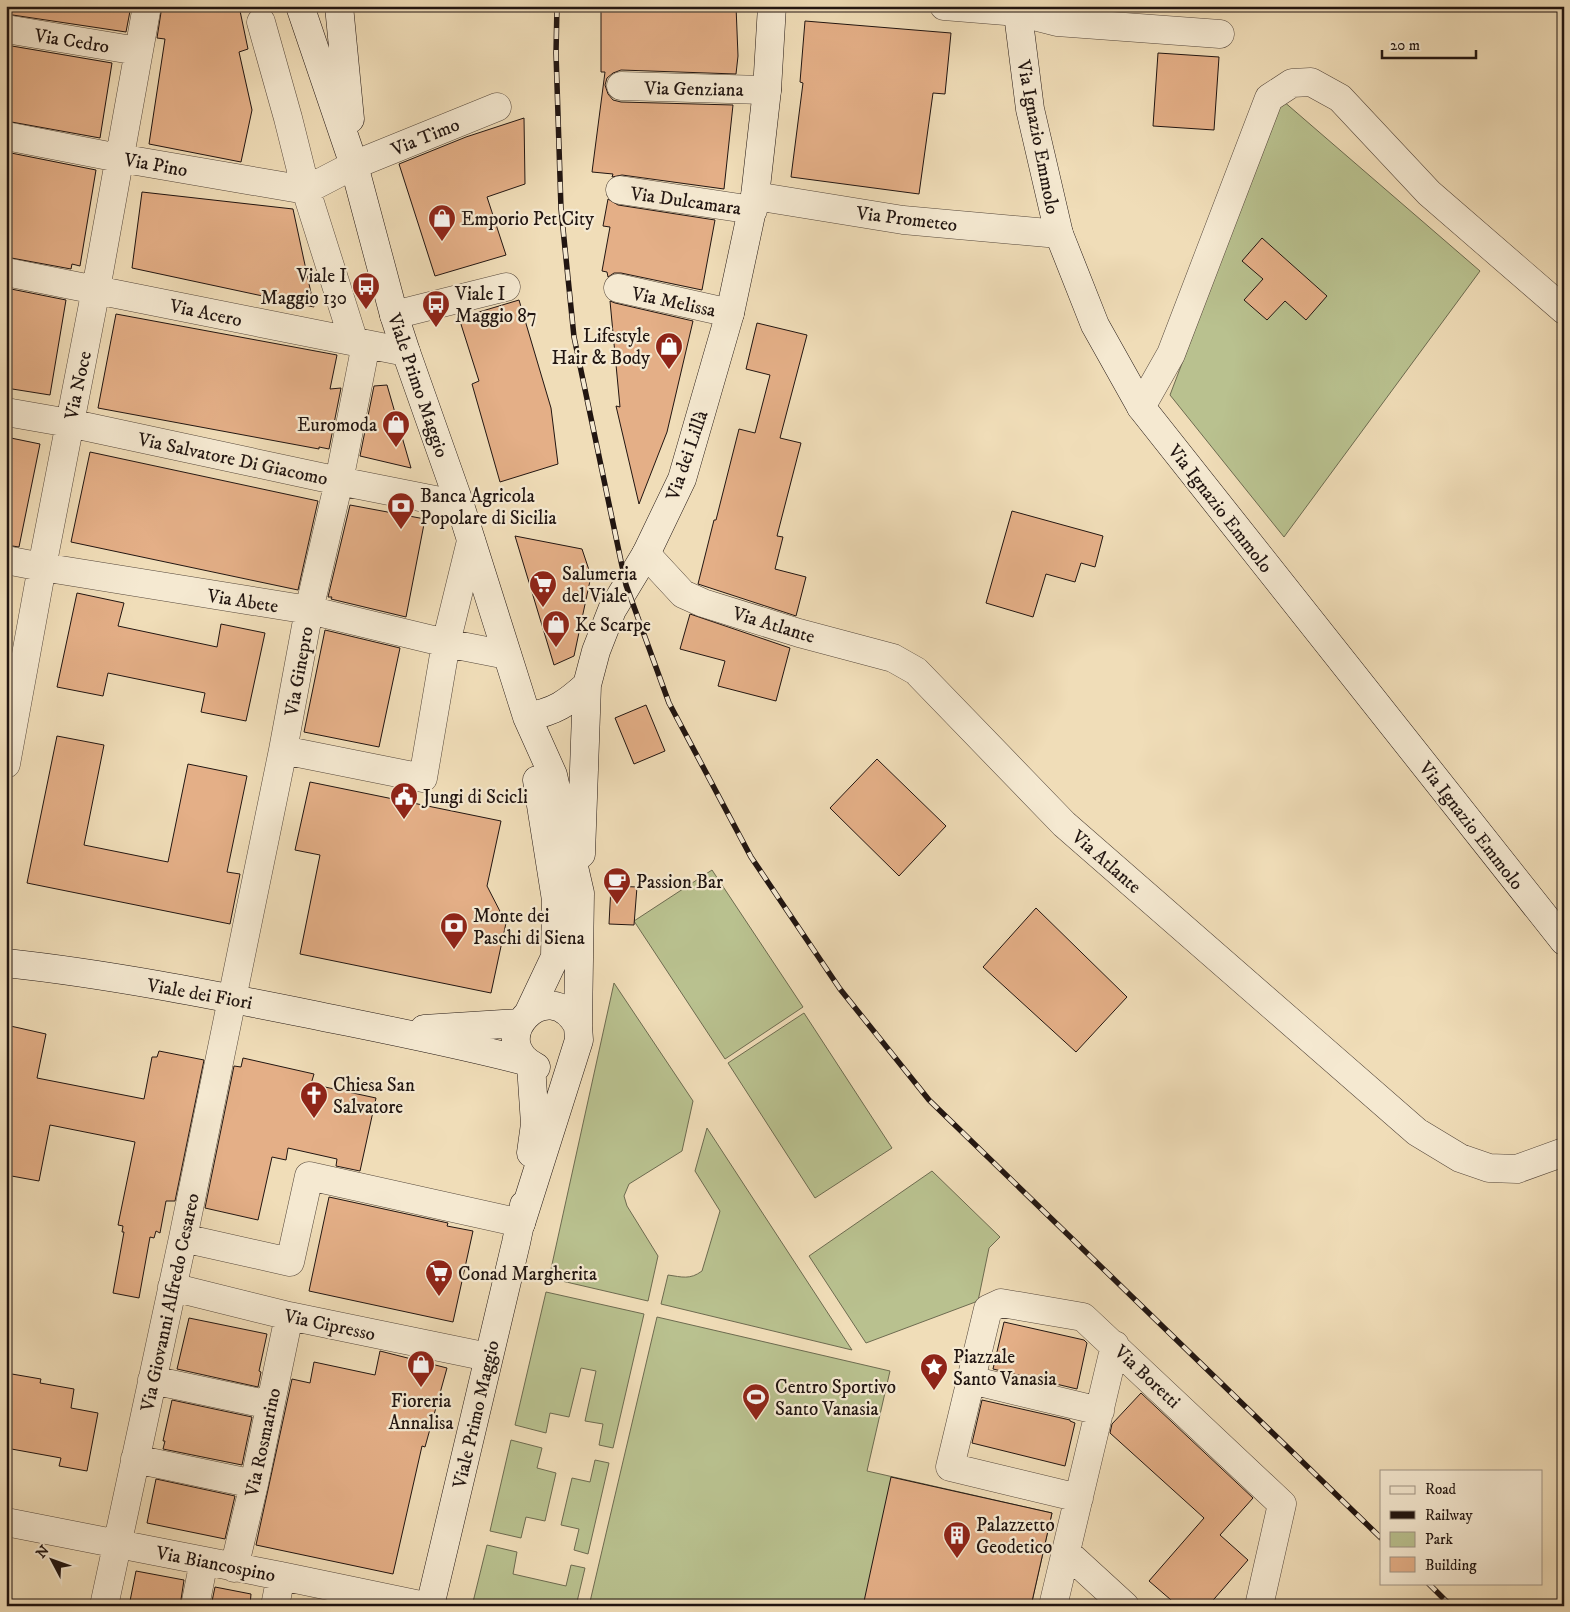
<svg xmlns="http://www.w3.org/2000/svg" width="1570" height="1612" viewBox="0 0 1570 1612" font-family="'IM FELL DW Pica',serif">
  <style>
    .green { fill: #b9c18f; stroke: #6d6b50 }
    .building { fill: #e4af87; stroke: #211511 }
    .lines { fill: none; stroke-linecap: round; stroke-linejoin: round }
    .street-casing { stroke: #55473b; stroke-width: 29 }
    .secondary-casing { stroke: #211511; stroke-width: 29 }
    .street { stroke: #f5e9d1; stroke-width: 28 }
    .secondary { stroke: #f5e9d1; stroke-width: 28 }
    .rail-casing { stroke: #211511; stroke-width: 5.5 }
    .rail { stroke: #f5e9d1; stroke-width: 4; stroke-dasharray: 11; stroke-linecap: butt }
    .labels { text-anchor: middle; stroke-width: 4.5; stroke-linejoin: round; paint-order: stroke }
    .street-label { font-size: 19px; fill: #211511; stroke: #f5e9d1 }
    .poi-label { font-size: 19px; fill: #211511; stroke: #f5e9d1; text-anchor: start }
  </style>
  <rect width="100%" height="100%" fill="#f0ddb8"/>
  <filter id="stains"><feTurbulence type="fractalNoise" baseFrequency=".004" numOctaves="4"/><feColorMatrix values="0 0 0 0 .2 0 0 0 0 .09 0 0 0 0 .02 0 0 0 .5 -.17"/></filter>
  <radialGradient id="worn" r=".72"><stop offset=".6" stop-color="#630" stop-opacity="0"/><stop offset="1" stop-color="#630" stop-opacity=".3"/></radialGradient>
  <!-- green -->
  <path class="green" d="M1282 100 1480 271 1284 537 1170 395Z
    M712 870 803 1007 725 1059 634 921Z
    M614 983 693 1101 682 1151 629 1184 624 1196 627 1206 658 1256 648 1301 549 1278Z
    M804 1013 892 1148 815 1198 728 1063Z
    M707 1128 852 1350 661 1304 668 1275C682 1277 690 1280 702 1271L720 1211 695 1171Z
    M932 1171 1000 1237 989 1248 978 1301 866 1343 809 1256Z
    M546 1292 644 1314 613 1448 599 1445 603 1424 585 1421 596 1371 581 1368 569 1417 550 1413 546 1433 515 1425Z
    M657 1317 890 1371 867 1471 1052 1513 1031 1606H589Z
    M511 1440 542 1448 537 1468 556 1473 545 1521 526 1517 521 1538 490 1531Z
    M595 1460 609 1463 588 1554 574 1550 579 1529 561 1525 572 1478 590 1482Z
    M487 1545 517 1552 513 1574 566 1586 571 1565 585 1568 576 1606H472Z"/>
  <!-- building -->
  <path class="building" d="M6 6H131L126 32 6 14Z
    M162 6H239L248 49 239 52 252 110 241 162 149 144 165 39 157 38Z
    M601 6H736L738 56 736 74 621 70 613 73 607 78 605 85 608 94 613 100 621 102 733 105 724 189 622 175 612 177 613 174 592 172 605 72H601Z
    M805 21 951 33 945 94 933 93 919 194 791 177 803 83 800 82Z
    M6 45 112 63 100 138 6 121Z
    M1158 53 1219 57 1214 130 1153 126Z
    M524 118 525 184 487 197 506 255 435 276 399 164 466 137Z
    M6 152 96 170 80 266 72 264 71 269 6 257Z
    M142 192 293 209 314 307 132 268Z
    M608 199 618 205 715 220 702 290 621 273H614L608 277 607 272 602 271 610 227 603 226Z
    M1262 238 1327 296 1306 320 1285 301 1267 320 1244 300 1263 279 1242 261Z
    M6 288 66 300 50 395 6 388Z
    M519 300 551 408 558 464 500 482 472 384 479 381 459 318Z
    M610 301 615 303 693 321 667 432 639 504 616 406 620 407Z
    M116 314 337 355 330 389 341 388 329 449 319 447V449L98 408Z
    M757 323 807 335 780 438 801 443 777 536 783 537 775 569 806 577 796 616 698 584 714 520H716L739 429 755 433 770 375 746 369Z
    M387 385 411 468 360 456 374 386Z
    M6 437 40 444 19 547 6 545Z
    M90 452 318 501 298 590 71 542Z
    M350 505 425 519 406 617 331 599 332 597H328Z
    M1012 511 1103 536 1095 567 1081 563 1075 582 1046 574 1033 617 986 603Z
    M515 536 582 549 591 576 574 656 554 665Z
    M77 593 124 603 118 626 217 647 221 624 265 633 246 721 201 712 205 693 108 673 103 696 57 687Z
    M690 614 790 648 776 701 718 686 725 661 680 649Z
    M325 630 400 648 379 747 304 732Z
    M646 705 665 751 634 764 615 718Z
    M57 736 104 745 84 845 168 862 188 764 247 776 227 872 240 874 230 924 27 883Z
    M877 759 946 826 899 876 830 808Z
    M310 782 501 821 487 886 506 923 491 993 300 954 320 855 295 850Z
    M611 886 637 887 634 925 609 924Z
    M1036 908 1127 997 1076 1052 983 967Z
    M6 1025 46 1034 37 1078 144 1099 152 1057H157L159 1051 204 1060 175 1201H166L160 1233 156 1231 154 1238 150 1237 139 1298 113 1293 124 1232H122L123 1226 118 1225 135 1142 50 1125 39 1181 6 1175Z
    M243 1058 314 1074 311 1084 376 1098 360 1171 336 1166 337 1159 288 1148 286 1160 272 1157 258 1220 205 1208 234 1066 241 1067Z
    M329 1197 448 1223 447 1226 473 1231 453 1322 309 1291Z
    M189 1318 267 1334 259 1371 261 1372 258 1387 177 1369Z
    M1004 1322 1084 1340 1087 1343 1077 1389 993 1369Z
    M380 1351 447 1368 425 1447 422 1446 393 1574 256 1545 292 1379 310 1383 314 1362 375 1375Z
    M6 1373 41 1379 40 1383 74 1389 71 1408 98 1413 87 1471 59 1466 61 1458 6 1448Z
    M1141 1393 1253 1498 1220 1535 1248 1560 1208 1606H1178L1149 1581 1204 1518 1110 1433 1112 1424Z
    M172 1400 252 1417 242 1465 163 1449 165 1441H163Z
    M982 1400 1070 1420V1421L1075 1423 1065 1466 972 1443Z
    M891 1477 1052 1513 1031 1606H863Z
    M156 1479 235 1496 225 1539 147 1523Z
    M136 1571 184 1580 180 1606H129Z
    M215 1587 251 1594 250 1606H211Z"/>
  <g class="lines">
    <!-- street casing -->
    <g class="street-casing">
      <path id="street" d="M944 6 1018 12 1057 22 1220 34
        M261 22 288 118 306 190 354 342
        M6 29 138 51
        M621 86 767 90
        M6 136 119 158 306 190
        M306 190 354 165 497 107
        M620 190 753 210
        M755 196 903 220 1059 234
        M6 272 406 352
        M618 288 730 313
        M394 315 506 287
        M1141 407 1171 354 1269 98 1292 83 1311 82 1340 98 1429 193 1564 310
        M6 412 69 423 339 481 460 505
        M646 554 683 594 703 603 799 633 893 658 916 671 1064 824 1417 1132 1460 1158 1489 1168 1517 1169 1564 1152
        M6 560 42 567 309 610 446 643 507 655
        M283 750 423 778 446 643 471 541
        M6 764 42 567 96 289 147 6
        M183 1238 290 1262 309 1176 521 1223
        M172 1287 289 1316 488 1357
        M152 1380 270 1405
        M971 1380 1100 1411
        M135 1459 254 1484
        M1079 1498 950 1467 988 1309 1001 1303 1083 1317 1282 1504 1259 1606
        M6 1522 281 1576 425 1606
        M1066 1552 1125 1606
        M234 1568 254 1484 289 1316
        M104 1606 183 1238 283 750 309 610 339 481 366 344
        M195 1606 204 1561
        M275 1606 281 1576
        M1053 1606 1115 1345"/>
    </g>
    <!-- secondary casing -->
    <g class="secondary-casing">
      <path id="secondary" d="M300 6 354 165 394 315 406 352 460 505 527 717 553 775 580 893 578 1026 579 1040 521 1223
        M339 6 350 119
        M1017 6 1030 109 1059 234 1095 325 1141 407 1564 941
        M527 717C556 711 566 704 587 685
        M581 854 587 685 596 651 612 610 646 554 682 479 730 313 755 196 767 90 772 6
        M6 963C108 974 209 994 309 1014 382 1029 456 1043 528 1062
        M529 1012 555 957 556 900 537 780
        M424 1029 520 1023
        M531 1065 535 1124 531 1153
        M536 1067C483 1041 548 971 578 1026
        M430 1606 516 1243 524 1205"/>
    </g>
    <!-- street -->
    <use href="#street" class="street"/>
    <!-- secondary -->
    <use href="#secondary" class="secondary"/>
    <!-- rail casing -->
    <g class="rail-casing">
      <path id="rail" d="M557 6 556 53 561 209 574 337 626 585 669 703 751 857 840 989 929 1100 1381 1538
        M1428 1583 1451 1606"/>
    </g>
    <!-- rail -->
    <use href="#rail" class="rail"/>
  </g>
  <!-- icons -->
  <defs>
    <g id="shop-pin" transform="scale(1.4375)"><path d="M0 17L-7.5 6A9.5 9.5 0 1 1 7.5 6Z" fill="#8f2418" stroke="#f5e9d1"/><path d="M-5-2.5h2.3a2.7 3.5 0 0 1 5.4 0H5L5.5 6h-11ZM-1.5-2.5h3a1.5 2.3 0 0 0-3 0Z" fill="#fff"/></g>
    <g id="bus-pin" transform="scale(1.4375)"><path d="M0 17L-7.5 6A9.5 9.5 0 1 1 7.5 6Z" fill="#8f2418" stroke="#f5e9d1"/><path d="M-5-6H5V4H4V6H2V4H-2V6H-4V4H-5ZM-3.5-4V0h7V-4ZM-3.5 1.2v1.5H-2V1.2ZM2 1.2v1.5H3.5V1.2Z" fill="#fff"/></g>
    <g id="bank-pin" transform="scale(1.4375)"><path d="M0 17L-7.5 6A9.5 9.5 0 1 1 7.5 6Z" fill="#8f2418" stroke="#f5e9d1"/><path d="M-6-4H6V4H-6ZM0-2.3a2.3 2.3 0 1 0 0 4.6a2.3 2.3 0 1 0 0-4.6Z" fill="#fff"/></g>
    <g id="supermarket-pin" transform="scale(1.4375)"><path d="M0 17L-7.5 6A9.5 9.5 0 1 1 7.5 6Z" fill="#8f2418" stroke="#f5e9d1"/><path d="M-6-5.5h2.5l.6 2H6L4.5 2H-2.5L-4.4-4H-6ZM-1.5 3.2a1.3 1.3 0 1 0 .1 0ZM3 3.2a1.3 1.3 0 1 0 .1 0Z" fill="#fff"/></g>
    <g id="civic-pin" transform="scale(1.4375)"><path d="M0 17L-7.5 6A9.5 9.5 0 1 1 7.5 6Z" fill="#8f2418" stroke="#f5e9d1"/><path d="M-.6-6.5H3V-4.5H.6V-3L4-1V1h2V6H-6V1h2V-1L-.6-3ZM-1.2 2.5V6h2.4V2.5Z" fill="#fff"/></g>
    <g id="cafe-pin" transform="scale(1.4375)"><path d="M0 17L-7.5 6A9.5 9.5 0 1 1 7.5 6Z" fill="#8f2418" stroke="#f5e9d1"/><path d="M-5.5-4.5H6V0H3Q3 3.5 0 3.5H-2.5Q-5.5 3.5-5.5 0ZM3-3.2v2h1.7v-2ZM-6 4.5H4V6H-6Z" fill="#fff"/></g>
    <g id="church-pin" transform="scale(1.4375)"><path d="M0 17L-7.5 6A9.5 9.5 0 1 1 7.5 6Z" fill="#8f2418" stroke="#f5e9d1"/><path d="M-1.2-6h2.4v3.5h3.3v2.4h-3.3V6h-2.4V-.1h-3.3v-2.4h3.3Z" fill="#fff"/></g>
    <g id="sight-pin" transform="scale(1.4375)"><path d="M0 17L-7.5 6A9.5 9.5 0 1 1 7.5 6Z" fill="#8f2418" stroke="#f5e9d1"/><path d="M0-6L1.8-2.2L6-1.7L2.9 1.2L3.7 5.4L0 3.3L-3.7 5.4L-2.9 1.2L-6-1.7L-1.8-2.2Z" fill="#fff"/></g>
    <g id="stadium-pin" transform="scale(1.4375)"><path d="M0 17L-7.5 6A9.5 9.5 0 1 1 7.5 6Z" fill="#8f2418" stroke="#f5e9d1"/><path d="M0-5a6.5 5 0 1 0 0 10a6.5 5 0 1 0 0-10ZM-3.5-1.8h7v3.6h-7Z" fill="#fff"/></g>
    <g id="building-pin" transform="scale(1.4375)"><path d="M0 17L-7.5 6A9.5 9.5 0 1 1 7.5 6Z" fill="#8f2418" stroke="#f5e9d1"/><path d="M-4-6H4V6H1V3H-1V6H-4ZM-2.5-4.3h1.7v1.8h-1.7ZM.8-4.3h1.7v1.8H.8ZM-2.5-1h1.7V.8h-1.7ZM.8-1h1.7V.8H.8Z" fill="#fff"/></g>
  </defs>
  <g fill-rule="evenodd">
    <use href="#shop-pin" x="442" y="218"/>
    <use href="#bus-pin" x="366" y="286"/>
    <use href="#bus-pin" x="436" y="304"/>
    <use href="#shop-pin" x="669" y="346"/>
    <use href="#shop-pin" x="396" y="424"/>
    <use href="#bank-pin" x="401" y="506"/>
    <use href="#supermarket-pin" x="543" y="584"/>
    <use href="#shop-pin" x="556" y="624"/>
    <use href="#civic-pin" x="404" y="796"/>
    <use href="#cafe-pin" x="617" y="881"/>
    <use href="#bank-pin" x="454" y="926"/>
    <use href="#church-pin" x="314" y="1095"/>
    <use href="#supermarket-pin" x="439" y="1273"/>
    <use href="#shop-pin" x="421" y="1364"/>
    <use href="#sight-pin" x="934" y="1367"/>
    <use href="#stadium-pin" x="756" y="1397"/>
    <use href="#building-pin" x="957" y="1535"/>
  </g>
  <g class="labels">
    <!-- street labels -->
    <g class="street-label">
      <text transform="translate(72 40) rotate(9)" y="7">Via Cedro</text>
      <text transform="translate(694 88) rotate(1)" y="7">Via Genziana</text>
      <text transform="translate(425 136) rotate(-22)" y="7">Via Timo</text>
      <text transform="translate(1039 137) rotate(79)" y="7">Via Ignazio Emmolo</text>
      <text transform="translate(156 164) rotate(10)" y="7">Via Pino</text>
      <text transform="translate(686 200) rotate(8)" y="7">Via Dulcamara</text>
      <text transform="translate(907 218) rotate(7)" y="7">Via Prometeo</text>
      <text transform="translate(674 301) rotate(12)" y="7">Via Melissa</text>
      <text transform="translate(206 312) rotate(12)" y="7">Via Acero</text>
      <text transform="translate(77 385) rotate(-78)" y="7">Via Noce</text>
      <text transform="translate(419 385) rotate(71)" y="7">Viale Primo Maggio</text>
      <text transform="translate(686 455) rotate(-71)" y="7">Via dei Lillà</text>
      <text transform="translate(233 458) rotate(12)" y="7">Via Salvatore Di Giacomo</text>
      <text transform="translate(1221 508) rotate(52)" y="7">Via Ignazio Emmolo</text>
      <text transform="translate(243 600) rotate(9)" y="7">Via Abete</text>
      <text transform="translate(774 624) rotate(17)" y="7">Via Atlante</text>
      <text transform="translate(298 671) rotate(-80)" y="7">Via Ginepro</text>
      <text transform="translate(1472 825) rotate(52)" y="7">Via Ignazio Emmolo</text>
      <text transform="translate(1107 861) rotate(41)" y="7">Via Atlante</text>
      <text transform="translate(200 993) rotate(10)" y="7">Viale dei Fiori</text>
      <text transform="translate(169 1302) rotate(-78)" y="7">Via Giovanni Alfredo Cesareo</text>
      <text transform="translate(330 1324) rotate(12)" y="7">Via Cipresso</text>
      <text transform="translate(1148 1376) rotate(43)" y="7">Via Boretti</text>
      <text transform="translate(475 1414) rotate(-77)" y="7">Viale Primo Maggio</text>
      <text transform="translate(262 1442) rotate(-78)" y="7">Via Rosmarino</text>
      <text transform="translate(216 1563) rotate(11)" y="7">Via Biancospino</text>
    </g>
    <!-- poi labels -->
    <g class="poi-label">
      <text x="461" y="225">Emporio Pet City</text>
      <text x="347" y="282" text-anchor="end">Viale I<tspan x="347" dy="22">Maggio 130</tspan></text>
      <text x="455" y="300">Viale I<tspan x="455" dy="22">Maggio 87</tspan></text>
      <text x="650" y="342" text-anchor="end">Lifestyle<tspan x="650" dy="22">Hair &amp; Body</tspan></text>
      <text x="377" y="431" text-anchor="end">Euromoda</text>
      <text x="420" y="502">Banca Agricola<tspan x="420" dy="22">Popolare di Sicilia</tspan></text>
      <text x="562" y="580">Salumeria<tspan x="562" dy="22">del Viale</tspan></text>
      <text x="575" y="631">Ke Scarpe</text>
      <text x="423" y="803">Jungi di Scicli</text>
      <text x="636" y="888">Passion Bar</text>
      <text x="473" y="922">Monte dei<tspan x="473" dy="22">Paschi di Siena</tspan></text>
      <text x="333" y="1091">Chiesa San<tspan x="333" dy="22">Salvatore</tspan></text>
      <text x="458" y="1280">Conad Margherita</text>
      <text x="953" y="1363">Piazzale<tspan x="953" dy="22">Santo Vanasia</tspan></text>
      <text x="775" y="1393">Centro Sportivo<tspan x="775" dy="22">Santo Vanasia</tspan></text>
      <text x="421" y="1407" text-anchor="middle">Fioreria<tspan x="421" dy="22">Annalisa</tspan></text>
      <text x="976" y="1531">Palazzetto<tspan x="976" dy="22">Geodetico</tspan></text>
    </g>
  </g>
  <!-- margin -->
  <rect width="1570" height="1612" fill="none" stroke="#f0ddb8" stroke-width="25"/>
  <rect x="8" y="8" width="1555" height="1597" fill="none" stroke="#211511" stroke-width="2.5"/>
  <rect x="12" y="12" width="1545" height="1587" fill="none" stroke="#211511"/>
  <!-- legend -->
  <rect x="1380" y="1470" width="162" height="115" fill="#f5e9d1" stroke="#a09484"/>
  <rect x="1390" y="1486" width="25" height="8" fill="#f5e9d1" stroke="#a09484"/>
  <text x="1425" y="1494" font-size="15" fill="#211511">Road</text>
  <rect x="1390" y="1511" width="25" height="8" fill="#211511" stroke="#a09484"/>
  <text x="1425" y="1520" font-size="15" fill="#211511">Railway</text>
  <rect x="1390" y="1532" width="25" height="15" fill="#b9c18f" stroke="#a09484"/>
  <text x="1425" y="1544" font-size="15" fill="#211511">Park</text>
  <rect x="1390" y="1557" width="25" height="15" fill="#e4af87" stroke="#a09484"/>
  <text x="1425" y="1570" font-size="15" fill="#211511">Building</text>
  <!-- north arrow -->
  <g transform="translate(52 1560) rotate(311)" stroke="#f5e9d1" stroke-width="4" paint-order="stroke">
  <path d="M0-4L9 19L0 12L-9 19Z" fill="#211511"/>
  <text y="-8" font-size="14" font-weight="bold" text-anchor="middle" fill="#211511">N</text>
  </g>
  <!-- scale -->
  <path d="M1382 50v8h94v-8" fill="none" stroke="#211511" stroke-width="2.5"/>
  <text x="1390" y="50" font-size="15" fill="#211511" stroke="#f5e9d1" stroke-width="4" paint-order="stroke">20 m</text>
  <rect width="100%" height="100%" filter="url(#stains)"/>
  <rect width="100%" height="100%" fill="url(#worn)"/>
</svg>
